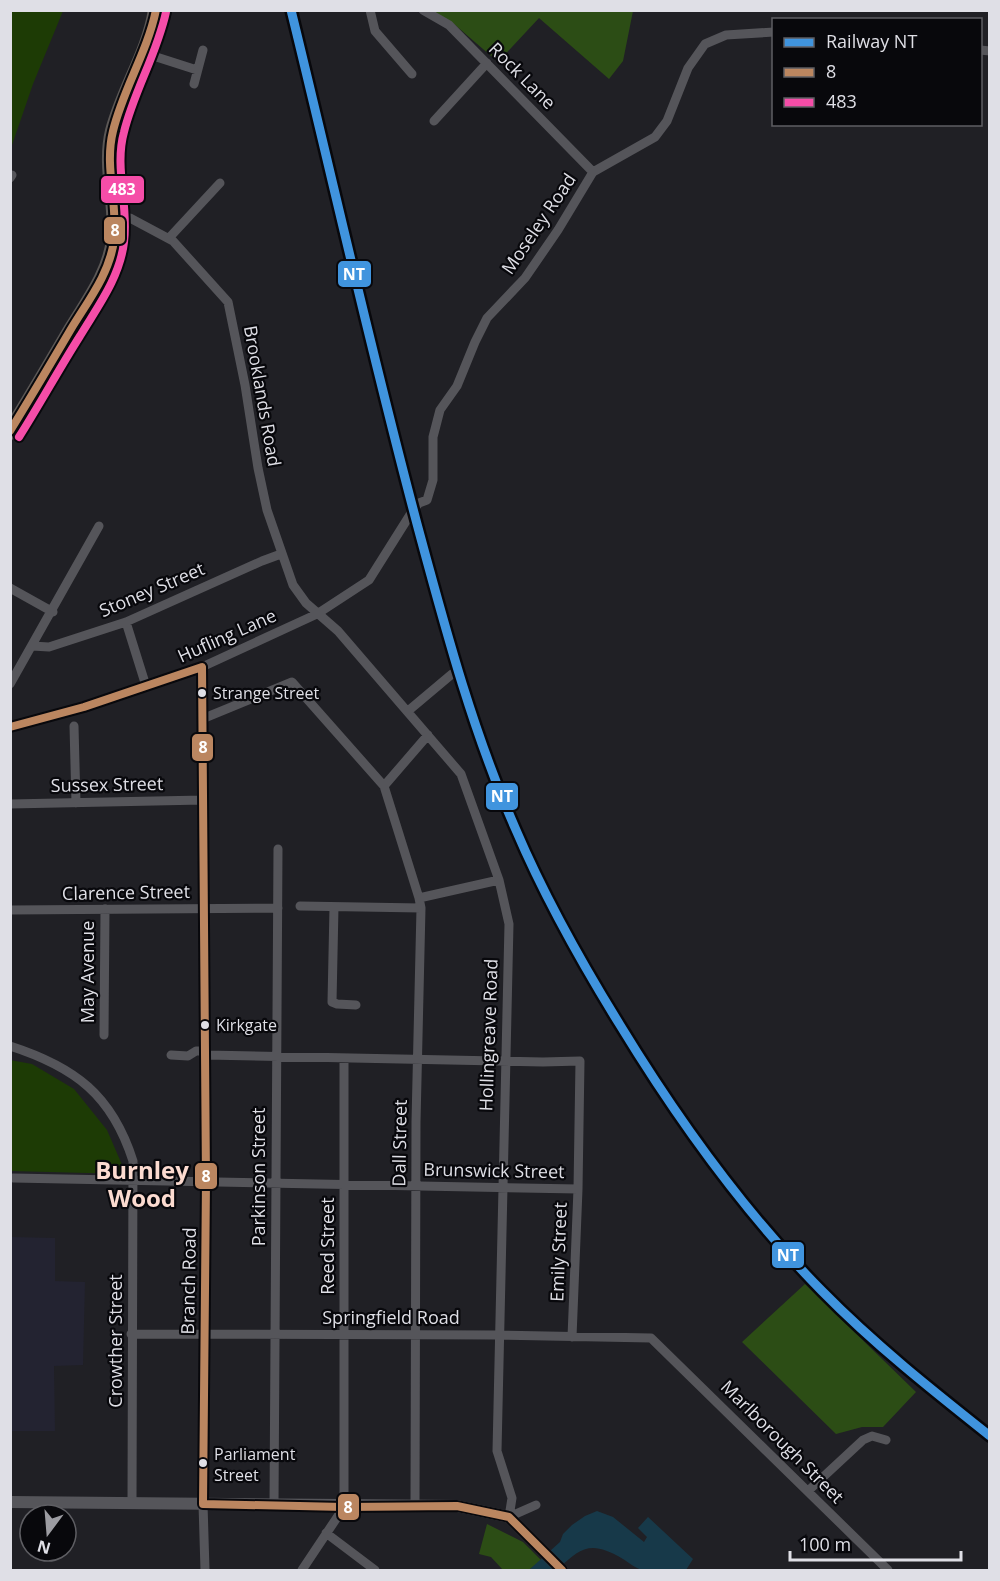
<svg xmlns="http://www.w3.org/2000/svg" width="1000" height="1581" viewBox="0 0 1000 1581" font-family="'Open Sans',sans-serif">
  <style>
    .built { fill: #232331 }
    .green { fill: #1d3b05 }
    .forest { fill: #2c4d15 }
    .water { fill: #173949 }
    .lines { fill: none; stroke-linecap: round; stroke-linejoin: round }
    .minor { stroke: #55555a; stroke-width: 9 }
    .tertiary { stroke: #55555a; stroke-width: 12 }
    .trunk { stroke: #5c5856; stroke-width: 16 }
    .bus-1-casing { stroke: #08080c; stroke-width: 12 }
    .bus-2-casing { stroke: #08080c; stroke-width: 12 }
    .bus-1 { stroke: #bb8660; stroke-width: 8 }
    .bus-2 { stroke: #f54da8; stroke-width: 8 }
    .rail-1-casing { stroke: #08080c; stroke-width: 14 }
    .rail-1 { stroke: #4094de; stroke-width: 9 }
    .bus-dot { fill: #dfdfe6; stroke: #08080c; stroke-width: 2 }
    .labels { text-anchor: middle; stroke-width: 4.5; stroke-linejoin: round; paint-order: stroke }
    .bus-label { font-size: 16px; fill: #dfdfe6; stroke: #08080c; text-anchor: start }
    .street-label { font-size: 18px; fill: #dfdfe6; stroke: #08080c }
    .district-label { font-size: 24px; font-weight: bold; fill: #fcdbd0; stroke: #08080c }
    .line-badge { stroke: #08080c; stroke-width: 2 }
    .badge-label { font-size: 16px; text-anchor: middle; font-weight: bold; fill: #fff }
  </style>
  <rect width="100%" height="100%" fill="#202025"/>
  <!-- built -->
  <path class="built" d="M11 1237 55 1238V1281L85 1282 83 1365 54 1366 55 1431H11Z"/>
  <!-- green -->
  <path class="green" d="M10 11H63L33 84 11 148Z
    M10 1060 32 1064 74 1089 107 1130 126 1174 11 1171Z"/>
  <!-- forest -->
  <path class="forest" d="M433 11H633L623 61 609 79 539 18 498 62 454 24Z
    M805 1284 916 1392 883 1427H862L836 1434 742 1342Z
    M487 1524 523 1542 541 1560 529 1570H503L491 1557 479 1554Z"/>
  <!-- water -->
  <path class="water" d="M597 1511 613 1517 644 1542 647 1537 638 1528 648 1517 693 1559 686 1570C672 1570 656 1573 643 1570 637 1569 629 1563 623 1559 591 1540 581 1547 557 1570H529L560 1542 563 1534 572 1525 585 1516Z"/>
  <g class="lines">
    <!-- minor -->
    <path class="minor" d="M370 10 375 31 412 74
      M423 10 449 25 593 172
      M980 50 990 51
      M144 53 197 70
      M194 84 203 50
      M434 121 487 63
      M10 178 12 175
      M130 218 173 241 228 302 245 385 258 468 267 510 293 585 306 603 338 631 461 774 499 880 509 924 497 1451 512 1498 509 1517
      M169 238 220 183
      M10 588 53 612
      M126 622 146 686
      M32 646 49 647 126 622 262 561 281 554
      M202 667 206 1181 203 1504 205 1570
      M10 684 99 526
      M408 711 452 674
      M202 719 292 682 384 786 419 898 421 908 416 1122 415 1505
      M74 726 76 803
      M10 727 84 707 202 667 317 614 369 580 413 510 419 503 427 500 433 480V437L440 410 457 386 475 342 487 318 525 278 558 230 593 172 655 137 667 121 688 68 705 44 726 35 774 32
      M384 786 428 735
      M10 804 203 800
      M419 898 499 880
      M300 906 421 908
      M334 907 332 1002 337 1004 356 1005
      M10 910 278 908
      M104 1035 105 909
      M10 1046C75 1067 112 1095 133 1161L132 1503
      M171 1055 188 1056 196 1051H206
      M206 1055 543 1062 580 1061 578 1189 572 1337
      M13 1178 578 1189
      M131 1334 500 1335 651 1338 888 1570
      M808 1491 863 1440 872 1436 886 1440
      M274 1505 278 849
      M509 1517 536 1505
      M326 1533 375 1570
      M302 1570 344 1507V1058"/>
    <!-- tertiary -->
    <path class="tertiary" d="M10 1502 457 1506 509 1517 562 1570"/>
    <!-- trunk -->
    <path class="trunk" d="M10 432C31 398 51 364 71 330 88 302 110 273 114 240 118 203 104 168 113 131 124 89 149 53 156 10"/>
    <!-- bus-1 casing -->
    <g class="bus-1-casing">
      <path id="bus-1" d="M10 431C31 397 51 363 71 329 88 301 110 273 114 240 118 203 104 167 113 131 123 89 147 53 156 10
        M10 727 84 707 202 667 206 1181 203 1504 344 1507 457 1506 509 1517 562 1570"/>
    </g>
    <!-- bus-2 casing -->
    <g class="bus-2-casing">
      <path id="bus-2" d="M19 437C40 404 59 369 80 336 98 306 120 277 124 242 129 205 114 168 124 132 134 91 157 54 166 12"/>
    </g>
    <!-- bus-1 -->
    <use href="#bus-1" class="bus-1"/>
    <!-- bus-2 -->
    <use href="#bus-2" class="bus-2"/>
    <!-- rail-1 casing -->
    <g class="rail-1-casing">
      <path id="rail-1" d="M291 10C334 185 373 361 420 535 447 635 474 735 516 830 545 898 581 962 620 1025 678 1120 744 1212 822 1291 874 1344 932 1390 990 1436"/>
    </g>
    <!-- rail-1 -->
    <use href="#rail-1" class="rail-1"/>
  </g>
  <!-- markers -->
  <g class="bus-dot">
    <circle cx="202" cy="693" r="5"/>
    <circle cx="205" cy="1025" r="5"/>
    <circle cx="203" cy="1463" r="5"/>
  </g>
  <g class="labels">
    <!-- bus labels -->
    <g class="bus-label">
      <text x="213" y="699">Strange Street</text>
      <text x="216" y="1031">Kirkgate</text>
      <text x="214" y="1460">Parliament<tspan x="214" dy="21">Street</tspan></text>
    </g>
    <!-- street labels -->
    <g class="street-label">
      <text transform="translate(522 76) rotate(45)" y="6">Rock Lane</text>
      <text transform="translate(539 224) rotate(-56)" y="6">Moseley Road</text>
      <text transform="translate(262 396) rotate(80)" y="6">Brooklands Road</text>
      <text transform="translate(152 590) rotate(-23)" y="6">Stoney Street</text>
      <text transform="translate(227 636) rotate(-24)" y="6">Hufling Lane</text>
      <text transform="translate(107 785) rotate(-1)" y="6">Sussex Street</text>
      <text transform="translate(126 893) rotate(-1)" y="6">Clarence Street</text>
      <text transform="translate(88 972) rotate(-90)" y="6">May Avenue</text>
      <text transform="translate(489 1035) rotate(-88)" y="6">Hollingreave Road</text>
      <text transform="translate(400 1143) rotate(-89)" y="6">Dall Street</text>
      <text transform="translate(494 1171) rotate(1)" y="6">Brunswick Street</text>
      <text transform="translate(259 1177) rotate(-90)" y="6">Parkinson Street</text>
      <text transform="translate(328 1246) rotate(-90)" y="6">Reed Street</text>
      <text transform="translate(559 1252) rotate(-88)" y="6">Emily Street</text>
      <text transform="translate(189 1281) rotate(-89)" y="6">Branch Road</text>
      <text x="391" y="1324">Springfield Road</text>
      <text transform="translate(116 1341) rotate(-90)" y="6">Crowther Street</text>
      <text transform="translate(782 1442) rotate(45)" y="6">Marlborough Street</text>
    </g>
    <!-- district labels -->
    <g class="district-label">
      <text x="142" y="1179">Burnley<tspan x="142" dy="28">Wood</tspan></text>
    </g>
  </g>
  <g class="line-badge">
    <rect x="100" y="175" width="45" height="29" rx="6" fill="#f54da8"/>
    <rect x="103" y="216" width="23" height="29" rx="6" fill="#bb8660"/>
    <rect x="337" y="260" width="35" height="28" rx="6" fill="#4094de"/>
    <rect x="191" y="733" width="23" height="29" rx="6" fill="#bb8660"/>
    <rect x="485" y="782" width="34" height="29" rx="6" fill="#4094de"/>
    <rect x="194" y="1162" width="24" height="28" rx="6" fill="#bb8660"/>
    <rect x="771" y="1241" width="34" height="28" rx="6" fill="#4094de"/>
    <rect x="337" y="1493" width="23" height="28" rx="6" fill="#bb8660"/>
  </g>
  <g class="badge-label">
    <text x="122" y="195">483</text>
    <text x="115" y="236">8</text>
    <text x="354" y="280">NT</text>
    <text x="203" y="753">8</text>
    <text x="502" y="802">NT</text>
    <text x="206" y="1182">8</text>
    <text x="788" y="1261">NT</text>
    <text x="348" y="1513">8</text>
  </g>
  <!-- border -->
  <rect width="1000" height="1581" fill="none" stroke="#dfdfe6" stroke-width="24"/>
  <!-- legend -->
  <rect x="772" y="18" width="210" height="108" fill="#08080c" stroke="#5e5e63" stroke-width="1.5"/>
  <rect x="784" y="38" width="30" height="9" fill="#4094de" stroke="#5e5e63" stroke-width="1.5"/>
  <text x="826" y="48" font-size="18" fill="#dfdfe6">Railway NT</text>
  <rect x="784" y="68" width="30" height="9" fill="#bb8660" stroke="#5e5e63" stroke-width="1.5"/>
  <text x="826" y="78" font-size="18" fill="#dfdfe6">8</text>
  <rect x="784" y="98" width="30" height="9" fill="#f54da8" stroke="#5e5e63" stroke-width="1.5"/>
  <text x="826" y="108" font-size="18" fill="#dfdfe6">483</text>
  <!-- north arrow -->
  <g transform="translate(48 1533) rotate(196)"><circle r="28" fill="#08080c" stroke="#5e5e63" stroke-width="1.5"/>
  <path d="M0-4.5L10 22L0 15L-10 22Z" fill="#9c9ca2"/>
  <text y="-9" font-size="16" font-weight="bold" text-anchor="middle" fill="#dfdfe6">N</text>
  </g>
  <!-- scale -->
  <path d="M790 1551v9h171v-9" fill="none" stroke="#dfdfe6" stroke-width="3"/>
  <text x="799" y="1551" font-size="18" fill="#dfdfe6" stroke="#08080c" stroke-width="4.5" paint-order="stroke">100 m</text>
</svg>
